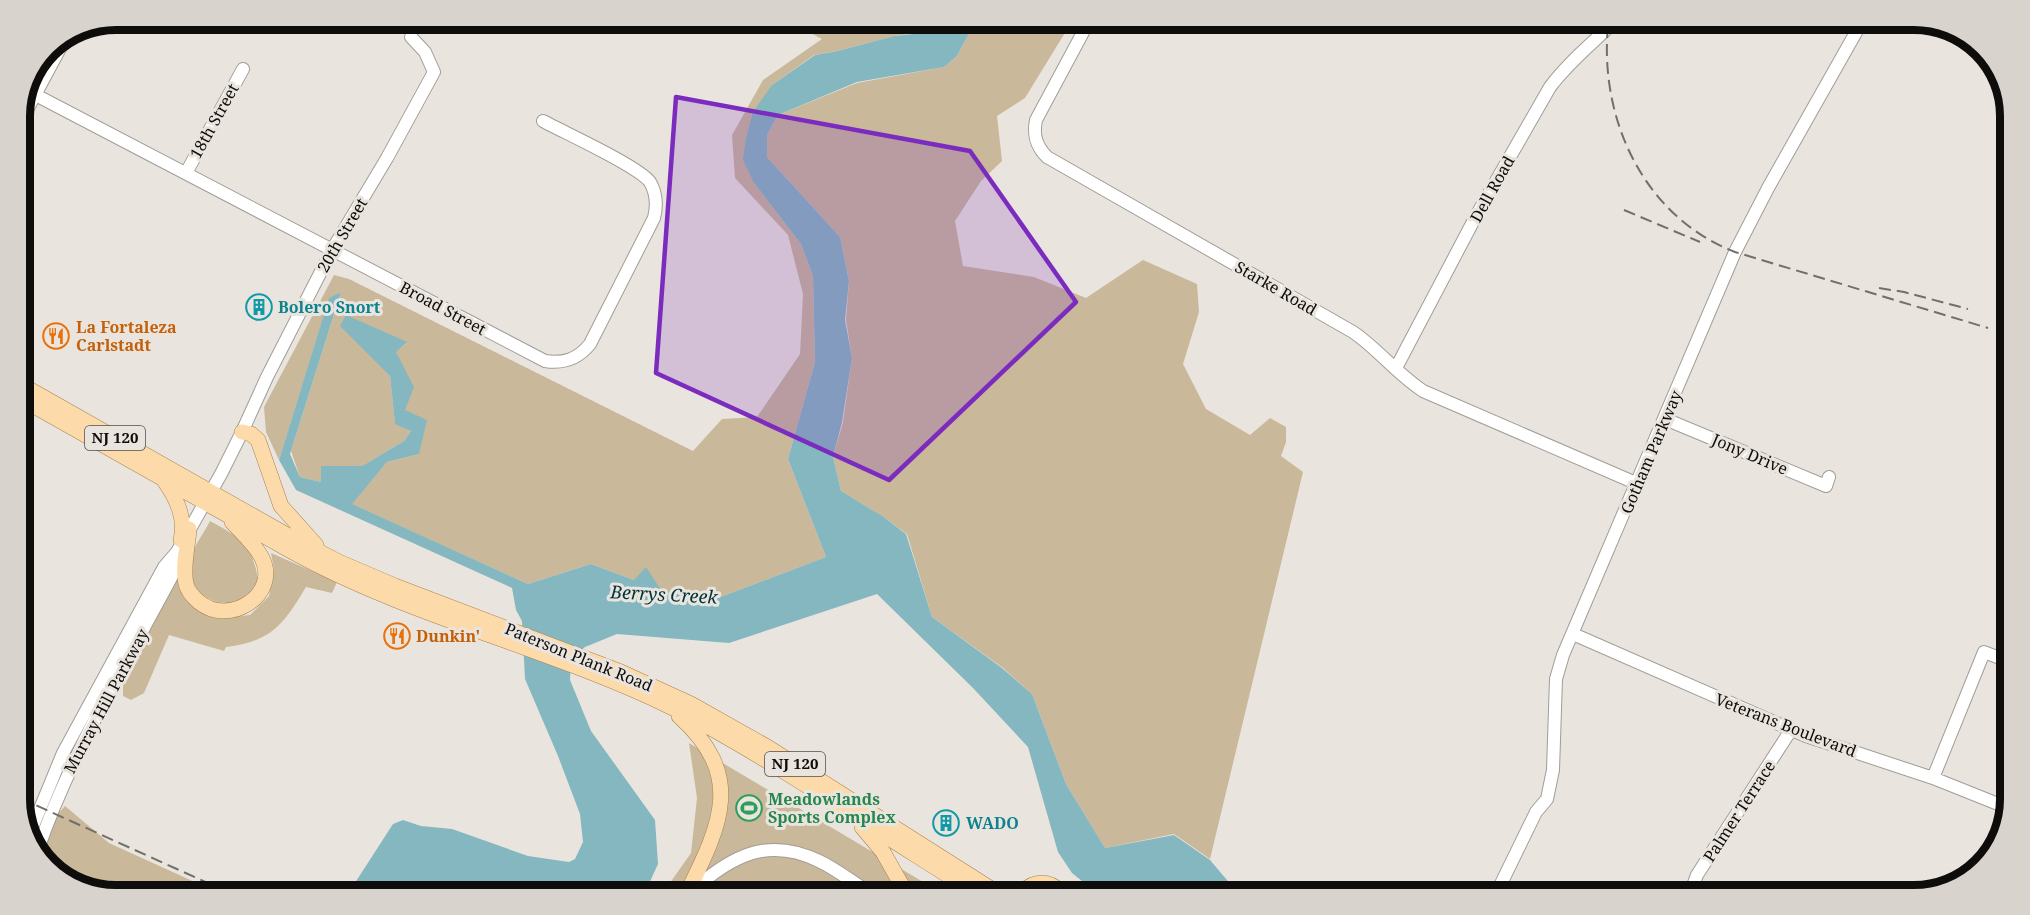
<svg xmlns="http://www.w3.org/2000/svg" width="2030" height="915" viewBox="0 0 2030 915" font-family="'Noto Serif',serif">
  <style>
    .green { fill: #c9b89a }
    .water { fill: #84b7c0 }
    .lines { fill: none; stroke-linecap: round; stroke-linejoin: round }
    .minor-casing { stroke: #a09d97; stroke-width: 14 }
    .major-casing { stroke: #a8824e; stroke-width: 16 }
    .minor { stroke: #fff; stroke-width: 12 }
    .major { stroke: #fcdaaa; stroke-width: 15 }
    .rail { stroke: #726f6b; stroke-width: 2; stroke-dasharray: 12 6; stroke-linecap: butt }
    .marked { fill: #7b2cbf; fill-opacity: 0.2; stroke: #7b2cbf; stroke-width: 4.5; stroke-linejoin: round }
    .labels { text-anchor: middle; stroke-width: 6; stroke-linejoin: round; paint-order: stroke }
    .shield { fill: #e9e5de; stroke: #504e4a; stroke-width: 1.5 }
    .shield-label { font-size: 15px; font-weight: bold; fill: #0f0d0b }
    .street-label { font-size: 16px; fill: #0f0d0b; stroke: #e9e5de }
    .culture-label { font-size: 16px; font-weight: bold; fill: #0d838f; stroke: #e9e5de; text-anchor: start }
    .food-label { font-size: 16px; font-weight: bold; fill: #c56008; stroke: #e9e5de; text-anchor: start }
    .leisure-label { font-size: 16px; font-weight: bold; fill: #27864d; stroke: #e9e5de; text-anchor: start }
    .water-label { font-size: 18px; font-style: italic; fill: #003339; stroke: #e9e5de }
    .rim { fill: none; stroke: #0f0d0b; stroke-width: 8 }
  </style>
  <rect width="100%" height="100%" fill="#e9e5de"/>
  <!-- green -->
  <path class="green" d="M790 22 925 23 923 32 894 36 838 51 814 55 772 85 754 183 801 244 813 276 815 362 788 459 826 557 718 598 661 590 591 564 528 584 351 504 387 462 419 454 405 410 396 351 407 343 377 361 390 376 395 423 411 431 404 441 362 466H321V482L300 477 291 451 341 292 329 299 279 460 266 432 264 407 334 275 349 279 693 451 722 419 757 417 800 354 803 294 788 235 735 178 732 135 763 80 822 39Z
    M985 23H1071L1025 98 997 116 1002 161 981 181 955 221 963 266 1034 277 1086 298 1143 260 1197 284 1199 312 1183 364 1206 409 1250 435 1270 418 1286 427V442L1281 456 1303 472 1210 859 1174 834 1105 848 1066 784 1032 694 1003 668 932 617 907 534 884 517 841 491 833 457 843 422 852 358 846 320 849 281 840 237 767 157V135L778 115 857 83 944 67 957 56 974 24Z
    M210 521C241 538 253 545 258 581 255 586 251 593 247 596 226 614 188 595 189 568 189 552 203 535 210 521Z
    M271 553 337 582 332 593 306 587C283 625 272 641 226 647L224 651 169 635 144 693 131 700 123 696V685L177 576 188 600 219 618 250 615 269 596 274 569Z
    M689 743 940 892 665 890 691 853 697 798Z
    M65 806 109 843 210 889 78 888 39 858 33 842Z"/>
  <!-- water -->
  <path class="water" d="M925 23H985L974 24 957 56 944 67 857 82 778 115 767 135V157L840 237 849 281 845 320 852 358 842 422 833 457 841 491 884 517 906 534 932 617 1002 668 1032 694 1066 784 1105 848 1174 835 1210 860 1238 893H1192L1188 887 1152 881 1093 890 1072 873 1058 852 1028 747 973 688 877 594 729 643 617 634 585 647 571 658 570 680 591 731 655 820 658 864 647 888 644 890 351 889 393 824 403 820 421 826 452 829 528 856 569 862 575 859 583 842 580 814 558 756 525 679 522 621 516 610 512 588 296 490 279 460 329 298 341 292 290 454 300 477 321 482V466H362L404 441 411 431 395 424 390 376 340 326 346 315 407 342 396 352 414 387 405 410 427 420 419 454 387 462 352 504 528 584 591 564 634 580 646 567 661 590 718 598 826 557 788 459 815 362 813 276 801 244 754 183 743 160 746 138 753 112 772 85 815 55 838 51 894 36 923 33Z"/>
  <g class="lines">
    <!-- minor casing -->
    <g class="minor-casing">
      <path id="minor" d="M1088 23 1036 120C1033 135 1036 146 1047 157L1353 332C1378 349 1397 374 1423 391L1638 484
        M28 91 545 361C564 364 578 359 590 344L654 218C657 206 657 194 650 182 638 166 565 133 543 121
        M20 123 64 41
        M186 173 243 69
        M1396 368 1476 216 1550 87C1567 64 1589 46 1610 26
        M1665 419 1826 486 1829 477
        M1573 634 1806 736 1933 778 2003 806
        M1933 778 1984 652 2005 660
        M30 833 63 753 164 567 177 552 221 474 242 432 267 377 332 250 387 158 434 72 425 52 411 37
        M37 852C70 756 124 666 172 576L177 553
        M692 891C731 856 768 836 819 861 836 869 851 881 867 891
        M1496 894 1536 812 1547 799 1553 770 1556 679 1563 655 1735 252 1768 188 1859 27
        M1694 895V883L1697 875 1791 730"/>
    </g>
    <!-- major casing -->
    <g class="major-casing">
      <path id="major" d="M20 384 285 534 339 562 395 586 621 672 691 704 769 748 996 892
        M20 398 291 551C405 614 534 644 652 698 712 726 768 761 825 797 874 829 924 860 974 892
        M242 432 251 434 258 440 281 506 316 545
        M165 482C177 499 186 518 181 540
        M189 529C188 546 182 567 186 584 188 592 193 597 199 602 229 627 280 595 262 558 255 544 242 533 232 522
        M679 716C744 775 722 822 688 891
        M862 827 883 852 905 891
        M1022 892C1035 880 1049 880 1061 892"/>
    </g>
    <!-- minor -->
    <use href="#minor" class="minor"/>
    <!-- major -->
    <use href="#major" class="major"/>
    <!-- rail -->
    <path class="rail" d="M1608 26C1599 119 1644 217 1735 252L1988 328
      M1624 210 1700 242
      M1879 288 1904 292 1968 309
      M20 798 221 889"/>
  </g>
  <!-- marked area -->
  <path class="marked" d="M676 97 970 151 1076 302 889 480 656 373Z"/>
  <!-- icons -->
  <defs>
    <g id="building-ring" transform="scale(1.35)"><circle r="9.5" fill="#e9e5de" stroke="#0f9aa8" stroke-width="1.5"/><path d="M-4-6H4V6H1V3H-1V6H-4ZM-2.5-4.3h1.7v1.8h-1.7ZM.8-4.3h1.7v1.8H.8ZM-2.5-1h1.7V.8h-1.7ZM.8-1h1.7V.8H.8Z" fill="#0f9aa8"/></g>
    <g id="restaurant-ring" transform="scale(1.35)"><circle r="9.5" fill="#e9e5de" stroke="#e8710a" stroke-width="1.5"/><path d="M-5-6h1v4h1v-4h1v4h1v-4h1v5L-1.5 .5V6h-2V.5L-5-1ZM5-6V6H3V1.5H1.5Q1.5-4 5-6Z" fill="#e8710a"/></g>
    <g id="stadium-ring" transform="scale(1.35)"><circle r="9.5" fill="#e9e5de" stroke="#2e9e5b" stroke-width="1.5"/><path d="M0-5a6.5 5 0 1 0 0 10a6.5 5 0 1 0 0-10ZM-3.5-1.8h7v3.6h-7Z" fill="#2e9e5b"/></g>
  </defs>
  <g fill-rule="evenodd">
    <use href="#building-ring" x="259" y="307"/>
    <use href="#restaurant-ring" x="56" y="336"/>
    <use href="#restaurant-ring" x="397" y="636"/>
    <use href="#stadium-ring" x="749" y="808"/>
    <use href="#building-ring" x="946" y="823"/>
  </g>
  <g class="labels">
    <!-- shield labels -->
    <g class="shield">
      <rect x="85" y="426" width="60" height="24" rx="4.5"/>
      <rect x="765" y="752" width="60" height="24" rx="4.5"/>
    </g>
    <g class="shield-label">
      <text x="115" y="443">NJ 120</text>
      <text x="795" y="769">NJ 120</text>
    </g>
    <!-- street labels -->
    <g class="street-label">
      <text transform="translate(214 121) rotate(-61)" y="6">18th Street</text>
      <text transform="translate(1492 189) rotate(-61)" y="6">Dell Road</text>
      <text transform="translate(342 235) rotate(-60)" y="6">20th Street</text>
      <text transform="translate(1276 288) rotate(30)" y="6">Starke Road</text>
      <text transform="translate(443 308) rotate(28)" y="6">Broad Street</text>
      <text transform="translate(1651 452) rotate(-67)" y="6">Gotham Parkway</text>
      <text transform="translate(1750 454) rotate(23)" y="6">Jony Drive</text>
      <text transform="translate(579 657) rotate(22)" y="6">Paterson Plank Road</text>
      <text transform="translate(106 701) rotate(-62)" y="6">Murray Hill Parkway</text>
      <text transform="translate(1786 725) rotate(21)" y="6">Veterans Boulevard</text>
      <text transform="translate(1739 811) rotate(-57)" y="6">Palmer Terrace</text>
    </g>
    <!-- culture labels -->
    <g class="culture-label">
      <text x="278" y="313">Bolero Snort</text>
      <text x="966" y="829">WADO</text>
    </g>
    <!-- food labels -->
    <g class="food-label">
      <text x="76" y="333">La Fortaleza<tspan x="76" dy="18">Carlstadt</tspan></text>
      <text x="416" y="642">Dunkin'</text>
    </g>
    <!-- leisure labels -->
    <g class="leisure-label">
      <text x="768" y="805">Meadowlands<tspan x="768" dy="18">Sports Complex</tspan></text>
    </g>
    <!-- water labels -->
    <g class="water-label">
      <text transform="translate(664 595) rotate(3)" y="6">Berrys Creek</text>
    </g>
  </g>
  <!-- crop -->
  <path d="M0 0H2030V915H0ZM116 30H1914A86 86 0 0 1 2000 116V799A86 86 0 0 1 1914 885H116A86 86 0 0 1 30 799V116A86 86 0 0 1 116 30Z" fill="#d8d4cd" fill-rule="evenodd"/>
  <path class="rim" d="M116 30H1914A86 86 0 0 1 2000 116V799A86 86 0 0 1 1914 885H116A86 86 0 0 1 30 799V116A86 86 0 0 1 116 30Z"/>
</svg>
